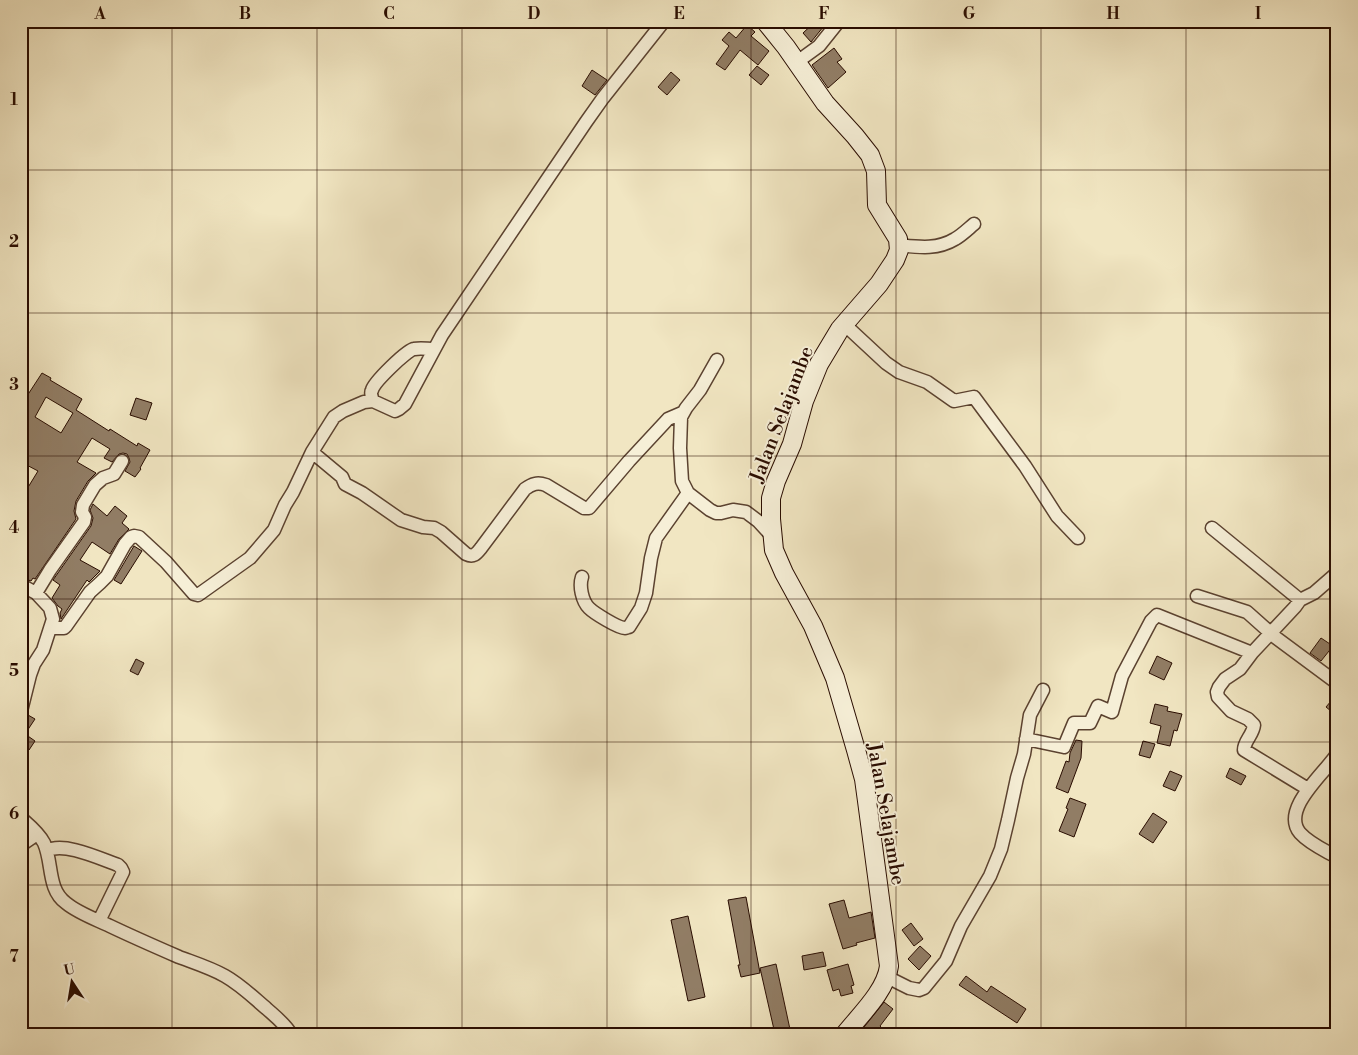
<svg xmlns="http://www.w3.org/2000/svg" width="1358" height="1055" viewBox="0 0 1358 1055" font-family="'Libre Bodoni',serif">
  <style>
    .building { fill: #917d65; stroke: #290c00; fill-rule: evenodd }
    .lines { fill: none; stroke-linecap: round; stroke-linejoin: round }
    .street-casing { stroke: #5b4230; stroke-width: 15 }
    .secondary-casing { stroke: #290c00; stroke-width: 20 }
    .street { stroke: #f6efd7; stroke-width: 12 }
    .secondary { stroke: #f6efd7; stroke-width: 18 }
    .grid { fill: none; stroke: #290c00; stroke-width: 1; stroke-opacity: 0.55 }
    .labels { text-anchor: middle; stroke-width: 4; stroke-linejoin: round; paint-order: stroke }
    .street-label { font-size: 20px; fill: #290c00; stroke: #f6efd7 }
    .neatline { fill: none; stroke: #290c00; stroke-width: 2 }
    .grid-label { font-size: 16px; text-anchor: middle; font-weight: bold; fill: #290c00 }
  </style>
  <rect width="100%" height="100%" fill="#f1e6c2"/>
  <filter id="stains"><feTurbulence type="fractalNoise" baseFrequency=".004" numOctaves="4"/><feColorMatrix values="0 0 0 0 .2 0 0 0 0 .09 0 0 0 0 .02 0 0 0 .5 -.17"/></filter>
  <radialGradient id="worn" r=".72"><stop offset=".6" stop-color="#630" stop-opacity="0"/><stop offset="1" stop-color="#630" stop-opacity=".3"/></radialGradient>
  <!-- building -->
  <path class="building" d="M816 21H828L811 42 803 33Z
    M747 25 755 32 751 36 769 51 758 65 740 50 725 70 716 64 729 46 722 40 729 32 736 38Z
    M834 48 842 59 837 62 846 72 828 88 812 65Z
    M757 66 769 75 761 85 749 75Z
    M592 70 607 80 595 95 582 86Z
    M671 72 680 80 667 95 658 87Z
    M42 373 51 378 50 380 82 399 76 410 109 431 110 429 137 446 138 443 150 450 140 468 141 469 135 477 125 471 130 462 129 458 127 454 123 453 119 454 112 462 104 458 110 449 92 438 77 462 96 473 88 481 76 501 74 511 76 519 35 579 33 578 31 581 21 577V486L27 489 38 471 21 462V392L27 396ZM46 397 73 413 61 433 35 417Z
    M136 398 152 403 146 420 130 415Z
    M93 504 107 516 115 506 127 516 122 523 129 529 119 539 110 554 92 542 80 560 100 571 89 582 87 580 61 619 60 613 62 609 58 606 52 598 60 585 53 580 91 526 93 518 90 510Z
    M134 546 142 551 121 584 114 580Z
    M1321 638 1333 646 1321 661 1310 653Z
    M1157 656 1172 663 1164 680 1149 673Z
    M136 659 144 663 138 675 130 671Z
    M1337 694V716L1326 707Z
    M1155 704 1168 707 1167 711 1182 714 1177 731 1174 730 1170 746 1157 743 1161 726 1150 723Z
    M28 715 35 719 25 734 35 741 29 750 21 745V721Z
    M1076 740 1082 741 1081 758 1068 793 1056 788 1066 761 1069 762 1070 753Z
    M1143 741 1155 744 1150 758 1139 755Z
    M1230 768 1246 776 1241 785 1226 777Z
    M1170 771 1182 776 1175 791 1163 786Z
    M1070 798 1086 804 1074 837 1059 831 1068 809 1066 808Z
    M1153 813 1167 822 1153 843 1139 834Z
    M746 897 760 973 741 977 738 965H740L728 900Z
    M844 900 849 918 871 912 875 938 856 943 857 945 843 949 829 904Z
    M688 916 705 997 688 1001 671 920Z
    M911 923 923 939 914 946 902 930Z
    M920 946 931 956 919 970 908 959Z
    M823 952 826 966 804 970 802 956Z
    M776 964 791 1034H775L760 968Z
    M848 964 854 985 851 986 853 993 841 996 839 989 833 991 827 970Z
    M966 976 987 992 991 986 1026 1009 1017 1023 959 985Z
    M884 1002 893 1009 880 1026 888 1034H864L861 1031Z"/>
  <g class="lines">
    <!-- street casing -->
    <g class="street-casing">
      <path id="street" d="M797 62 819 46 839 21
        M899 245C918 247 937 250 955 239 962 235 968 229 974 224
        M844 324 886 363 899 372 927 382 954 401 974 397 1025 466 1057 516 1078 538
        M717 360 700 390 686 408 681 417 680 448 682 481 688 493 710 510 716 513H721L733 510 746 512 758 521 772 536
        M373 401C372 398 370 393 372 390 374 382 407 350 414 349 420 348 428 349 434 349
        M312 452 342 477 345 484 362 493 401 520 423 527 434 528 441 532 466 554C474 558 477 553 481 548L525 489C532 484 537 482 546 485L584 508H589L629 461 668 419 682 413
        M1212 528 1300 600
        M582 577C579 586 582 601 589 608 594 613 618 628 625 628 626 628 628 627 629 627L641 608 646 593 651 558 656 538 688 493
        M21 585 36 593 50 608 53 619 43 650 34 664 30 675 21 711
        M36 593 50 570 84 522 85 517 82 512 83 505 95 485 103 478 114 474 122 461
        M1197 596 1247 612 1275 637 1337 683
        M50 628H64L66 626 90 592 100 583 107 576 125 544 131 537 134 536 139 537 166 562 194 594 198 595 250 558 274 530 285 505 293 492 312 452 334 417 343 411 364 402 373 401 395 411 399 409 405 404 442 335 586 122 603 98 664 21
        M1026 739 1064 747 1074 723H1090L1098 706 1112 712 1122 676 1151 621 1157 615 1252 653
        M1308 789 1244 750C1244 741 1253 735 1254 725L1248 719 1231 711 1218 697 1217 692 1219 687 1225 679 1240 669 1252 653 1295 607 1300 600 1314 593 1337 573
        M21 818C29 825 39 833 44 843 53 863 47 889 66 903 78 913 95 919 110 926 133 937 156 947 179 957 195 963 211 968 225 976 241 985 254 998 267 1009 276 1017 285 1024 291 1034
        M21 845 37 834
        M47 851C63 841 101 859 118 865L121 868 123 872 99 921
        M1333 855C1322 849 1309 843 1300 833 1280 809 1326 772 1337 754
        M887 977 909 988 919 990 924 988 946 961 961 926 990 876 1001 849 1008 820 1017 778 1024 754 1030 715 1043 690"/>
    </g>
    <!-- secondary casing -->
    <g class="secondary-casing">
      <path id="secondary" d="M765 21 786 47 825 103 855 136 870 155 876 171 877 205 898 239 899 250 895 260 879 284 840 329 819 364 804 401 792 444 776 481 771 498V519L774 550 784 573 813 626 835 678 856 750 864 779 867 801 889 966C886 991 860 1015 845 1034"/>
    </g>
    <!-- street -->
    <use href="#street" class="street"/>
    <!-- secondary -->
    <use href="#secondary" class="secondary"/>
  </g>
  <!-- grid -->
  <path class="grid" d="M172 21V1034M317 21V1034M462 21V1034M607 21V1034M751 21V1034M896 21V1034M1041 21V1034M1186 21V1034M21 170H1337M21 313H1337M21 456H1337M21 599H1337M21 742H1337M21 885H1337"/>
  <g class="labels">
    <!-- street labels -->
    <g class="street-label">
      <text transform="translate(781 414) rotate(-69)" y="7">Jalan Selajambe</text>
      <text transform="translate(887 814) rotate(80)" y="7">Jalan Selajambe</text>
    </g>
  </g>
  <!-- margin -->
  <rect width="1358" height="1055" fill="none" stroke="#f1e6c2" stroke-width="55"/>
  <!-- north arrow -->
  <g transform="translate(72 982) rotate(348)" stroke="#f6efd7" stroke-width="4" paint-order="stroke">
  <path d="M0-4L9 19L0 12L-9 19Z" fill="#290c00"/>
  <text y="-8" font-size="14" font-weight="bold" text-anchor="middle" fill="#290c00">U</text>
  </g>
  <rect x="28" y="28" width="1302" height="1000" class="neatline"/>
  <g class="grid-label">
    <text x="100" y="19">A</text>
    <text x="245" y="19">B</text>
    <text x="389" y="19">C</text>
    <text x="534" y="19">D</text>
    <text x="679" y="19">E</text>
    <text x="824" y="19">F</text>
    <text x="969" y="19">G</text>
    <text x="1113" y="19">H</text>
    <text x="1258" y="19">I</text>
    <text x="14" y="105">1</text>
    <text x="14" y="247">2</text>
    <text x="14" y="390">3</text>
    <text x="14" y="533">4</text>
    <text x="14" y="676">5</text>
    <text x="14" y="819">6</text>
    <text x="14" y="962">7</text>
  </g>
  <rect width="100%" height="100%" filter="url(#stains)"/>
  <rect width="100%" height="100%" fill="url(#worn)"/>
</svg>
